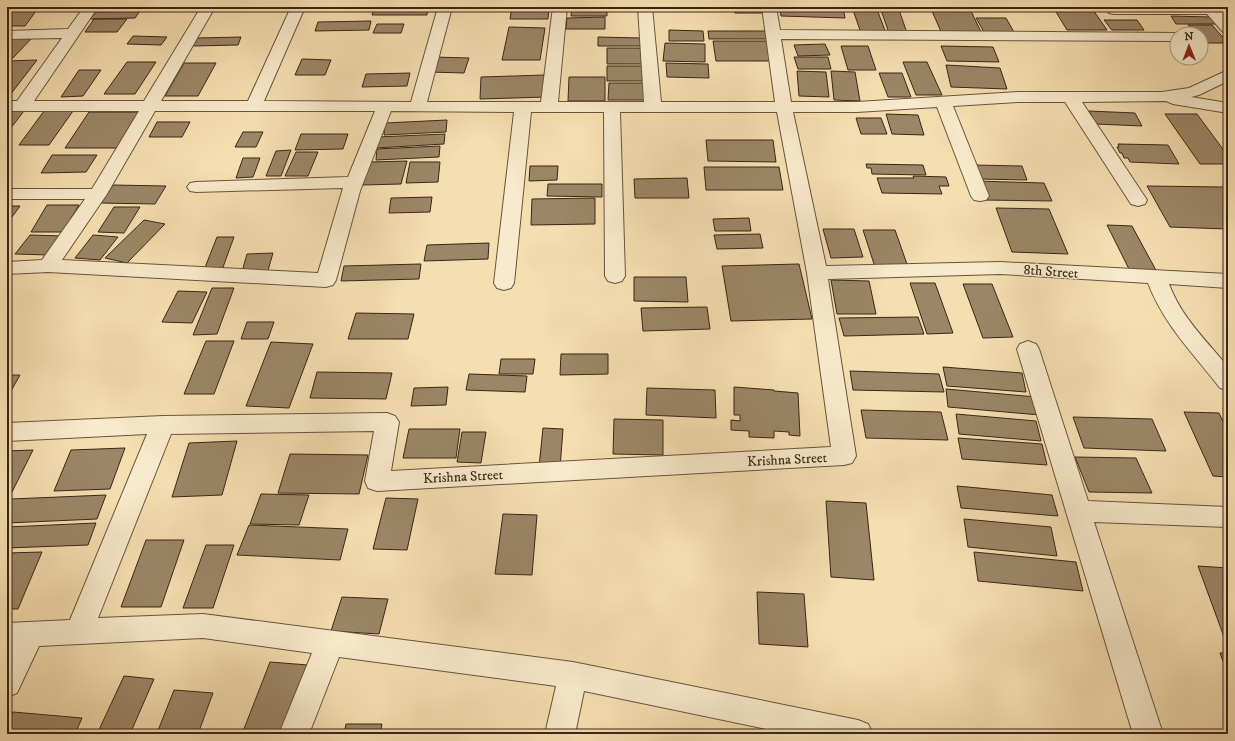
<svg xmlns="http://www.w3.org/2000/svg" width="1235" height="741" viewBox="0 0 1235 741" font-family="'IM FELL DW Pica',serif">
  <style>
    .building { fill: #9b8667; stroke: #392617 }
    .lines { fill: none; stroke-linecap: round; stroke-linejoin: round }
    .street-casing { stroke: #68543d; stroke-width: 2 }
    .street { fill: #f8eacc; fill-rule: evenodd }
    .labels { text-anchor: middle; stroke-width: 3; stroke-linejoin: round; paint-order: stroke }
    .street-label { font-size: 14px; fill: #392617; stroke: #f8eacc }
  </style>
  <rect width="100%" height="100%" fill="#f5deb0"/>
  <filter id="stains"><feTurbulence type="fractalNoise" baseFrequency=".005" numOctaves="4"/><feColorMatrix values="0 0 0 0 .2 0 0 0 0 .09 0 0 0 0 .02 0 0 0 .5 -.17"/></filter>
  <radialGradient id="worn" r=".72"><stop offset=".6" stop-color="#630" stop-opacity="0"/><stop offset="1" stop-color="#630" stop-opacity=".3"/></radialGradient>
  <!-- building -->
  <path class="building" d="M13 7H39L25 26H7V14Z
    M375 7H428L427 15H372Z
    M512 7 549 8 548 19H510Z
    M572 7H607V16H571Z
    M664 7H703V9L664 8Z
    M709 7H731L732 10H709Z
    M735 7H762V13H735Z
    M780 7H843L845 18 781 16Z
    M852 7H876L886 33H861Z
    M880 7H898L907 33H889Z
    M1053 7H1091L1107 30H1067Z
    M140 11 135 18 90 19 96 12Z
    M932 11H971L982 34H942Z
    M1171 16 1212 17 1218 24H1176Z
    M605 17V29H566L567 18Z
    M976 18H1006L1014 32H984Z
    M94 19H127L117 32H85Z
    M1104 20H1137L1144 30H1112Z
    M371 21 369 30 315 31 318 22Z
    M377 24H404L401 33H373Z
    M1188 25H1212L1228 43H1203L1201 34H1195Z
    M509 27 545 28 540 60H502Z
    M669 30 703 31 704 41H669Z
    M708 31H771L772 39H709Z
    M133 36 167 37 161 45 127 44Z
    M241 37 238 45 192 46 196 38Z
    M598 37 642 38V46H598Z
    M10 38 31 39 13 58H7V41Z
    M713 41H768L772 61H716Z
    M665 43 705 44V62L663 61Z
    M825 44 830 55 798 56 794 45Z
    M841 46H868L876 70H848Z
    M941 46 993 47 999 62 947 61Z
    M607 48H645V64H607Z
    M434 57 469 58 464 73 428 72Z
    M794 57H828L831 69H798Z
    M302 59 331 60 325 75H295Z
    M37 60 10 95H7V61Z
    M127 62H156L135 94H104Z
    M903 62H927L942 95H916Z
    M184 63H216L198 96H165Z
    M666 63 708 64 709 78 667 77Z
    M946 65 1000 68 1007 89 951 87Z
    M607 66H645L646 81H607Z
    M79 70H101L83 96 61 97Z
    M797 71 826 72 829 97 799 96Z
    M831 71 855 72 860 101 834 100Z
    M410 73 407 86 362 87 366 74Z
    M879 73H902L911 97H888Z
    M545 75 546 97 480 99 481 77Z
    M569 77H605V101H568Z
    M609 83H648L647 100H608Z
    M7 111H24L7 133Z
    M44 111H73L49 145H19Z
    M1089 111 1135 113 1142 126 1096 124Z
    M89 112H142L120 148H65Z
    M886 114 918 115 924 135 892 134Z
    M1165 114H1197L1228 156V164H1200Z
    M856 118H881L887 134H861Z
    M447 120 446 132 384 135 385 123Z
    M157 122H190L182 137H149Z
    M243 132H263L256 147H235Z
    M301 134H348L343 149 295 150Z
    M445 134 444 144 376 148 377 137Z
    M706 140H773L776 162 708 161Z
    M1118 144 1168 145 1179 164 1130 162 1128 158H1124L1122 153H1120L1117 147H1119Z
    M440 146 439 157 376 160 377 149Z
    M291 150 281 176H266L276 151Z
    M296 152H318L308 176H285Z
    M52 155H97L86 172 41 173Z
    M243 158H260L253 177 236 178Z
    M407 161 401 184 363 185 369 162Z
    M410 162H440L438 182 406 183Z
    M866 164 923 165 926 175 872 174 871 168H867Z
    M974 165 1022 166 1027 180 979 179Z
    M530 166H558L557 180 529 181Z
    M704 167H779L783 190H706Z
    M913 176 946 177 949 186H939L942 194 882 193 877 178H914Z
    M687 178 689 198H635L634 179Z
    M975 181 1044 183 1052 201 982 200Z
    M548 184H602V197L547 196Z
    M113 185 166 186 155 204 101 203Z
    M1147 186 1223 187 1228 196V229L1170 227Z
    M432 197 430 212 389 213 391 198Z
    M595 198V224L531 225 532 199Z
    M47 205H79L63 232H31Z
    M7 206H20L7 224Z
    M114 207H140L124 233 98 232Z
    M996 208 1049 209 1068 254 1012 252Z
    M749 218 751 231H715L713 219Z
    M144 220 165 224 127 263 105 258Z
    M1107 225 1132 226 1158 274 1131 273Z
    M823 229H854L863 257 831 258Z
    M863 230H895L908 267H875Z
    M760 234 763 248 717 249 714 235Z
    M30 235 63 236 49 255 15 254Z
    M93 235 118 237 100 260 75 258Z
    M217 237H234L222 270H204Z
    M489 243 488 259 424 261 427 245Z
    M273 253 267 274 241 275 247 254Z
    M421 264 419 279 341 281 344 266Z
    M799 264 812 319 731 321 722 266Z
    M634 277H686L688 302 634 301Z
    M831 280 869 281 876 314H837Z
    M910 283H935L953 333 927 334Z
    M963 284H992L1013 337 983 338Z
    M212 288H234L217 334 193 335Z
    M178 291 207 292 192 323 162 322Z
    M707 307 710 329 643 331 641 308Z
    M356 313 414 314 408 339H348Z
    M918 317 924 334 844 336 839 318Z
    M247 322H274L268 339H241Z
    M206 341H234L214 394H184Z
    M271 342 313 344 289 408 246 406Z
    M561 354H608V374L560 375Z
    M501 359H535L533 374H499Z
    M943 367 1022 373 1026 392 947 386Z
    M850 371 939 374 944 392 853 390Z
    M317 372 392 373 386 399 310 398Z
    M469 374 527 376 525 392 466 390Z
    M7 375H20L7 398Z
    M448 387 446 405 411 406 414 388Z
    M734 387 774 390V391L798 393 800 436 789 435V432L774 431V438L749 437V431L731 430V420L740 421V415H734Z
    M647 388 715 390 716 418 646 415Z
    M946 389 1036 397 1040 415 948 407Z
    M861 410 941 412 948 440 866 438Z
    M1184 412 1219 413 1228 432V477L1213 476Z
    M956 414 1036 421 1041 441 959 434Z
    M1073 417 1152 419 1166 451 1084 448Z
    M614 419 663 420V455L613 454Z
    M543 428 563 429 560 468 539 467Z
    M409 429H460L456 458H403Z
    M462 432H486L481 463 457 462Z
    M958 438 1042 444 1047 465 962 459Z
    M237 441 222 495 172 497 189 443Z
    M125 448 110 489 54 491 71 450Z
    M33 450 7 502V451Z
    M290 454 368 455 359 494 278 493Z
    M1075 457 1136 458 1152 493 1089 492Z
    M957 486 1052 495 1058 516 961 508Z
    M261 494 309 495 299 525 250 524Z
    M106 495 97 519 7 523V509L11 499Z
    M386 498 418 499 407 550 373 549Z
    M826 501 866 503 874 580 831 577Z
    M503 514 537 515 532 575 495 574Z
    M964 519 1051 527 1057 556 968 547Z
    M96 523 88 545 7 548V527Z
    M249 525 348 529 340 560 237 555Z
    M146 540H184L161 607H121Z
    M206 545H234L213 608H183Z
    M42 552 18 609H7V553Z
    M974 552 1076 562 1083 591 978 581Z
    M1198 566 1228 568V645H1227Z
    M757 592 804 594 808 647 759 644Z
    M342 597 388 599 379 634 331 631Z
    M1220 653H1228V675Z
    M270 662 308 665 284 734H242Z
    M124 676 154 679 130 734H97Z
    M174 690 213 693 198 734 157 733Z
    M13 712 82 718 75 734H7V724Z
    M346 724H382L380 734H344Z"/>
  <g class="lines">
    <!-- street casing -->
    <g class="street-casing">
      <path id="street" d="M84 7H98L34 101H144L201 7H215L161 101H248L291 7H305L264 101 411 102 438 7H452L427 102H541L553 7H567L558 102H644L638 7H652L661 102H775L762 7H776L780 30 1177 33 1182 34H1177V41L781 39 791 102H857L1018 92H1162L1189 88 1228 70V81L1199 95 1191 97 1228 103V113L1173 104 1166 101 1082 102 1147 200 1145 204 1138 206 1131 204 1065 102H1018L953 106 989 196 986 200 980 201 974 200 971 196 937 107 857 112H793L826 266 1000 262 1228 274V288L1169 284C1182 318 1205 339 1228 367V390L1220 388C1193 353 1164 325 1148 283L1000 274 828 279 856 456 852 463 844 465 377 491 368 488 365 481 374 431 171 434 98 618 203 614 573 662 858 720 868 724 873 734H790L584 691 575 734H545L556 686 339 657 309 734H279L312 653 203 638 39 646 17 693 7 697V654L10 647H7V623L70 620 147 434 7 441V423L163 416 387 413 395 416 399 422 391 471 831 447 807 273 777 112H620L625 276 622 281 615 283 608 281 605 276 604 112H531L514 283 511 288 504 290 497 288 494 283 514 112 391 111 360 191 336 280 333 285 326 287 48 272 7 274V262L42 260 85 199H7V189H92L139 111H7V101H17L62 38 7 39V31L68 29ZM155 111H375L348 177 196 182 190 183 187 187 190 191 196 192 343 188 318 273 62 260 107 194Z
        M1109 7H1228V14H1223L1228 20V33L1223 32 1207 14H1114L1109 13 1107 10Z
        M1028 341 1036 344 1039 349 1088 501 1228 507 1227 527 1094 522 1163 734H1133L1017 349 1020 344Z"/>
    </g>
    <!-- street -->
    <use href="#street" class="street"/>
  </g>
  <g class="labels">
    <!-- street labels -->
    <g class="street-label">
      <text transform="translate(1051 271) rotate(4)" y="5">8th Street</text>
      <text transform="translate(787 459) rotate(-3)" y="5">Krishna Street</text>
      <text transform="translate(463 476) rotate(-3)" y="5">Krishna Street</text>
    </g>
  </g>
  <!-- margin -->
  <rect width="1235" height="741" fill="none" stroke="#f5deb0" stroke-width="24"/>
  <rect x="8" y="8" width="1219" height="725" fill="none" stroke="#392617" stroke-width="2"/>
  <rect x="12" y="12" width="1211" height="717" fill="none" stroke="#392617"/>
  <!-- north arrow -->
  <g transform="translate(1189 46) rotate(359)"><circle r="19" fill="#f8eacc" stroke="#ac9c84"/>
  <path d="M0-3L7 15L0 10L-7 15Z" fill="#8f2418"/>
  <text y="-6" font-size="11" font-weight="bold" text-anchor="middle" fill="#392617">N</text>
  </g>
  <rect width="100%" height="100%" filter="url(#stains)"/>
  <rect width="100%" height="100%" fill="url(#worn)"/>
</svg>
